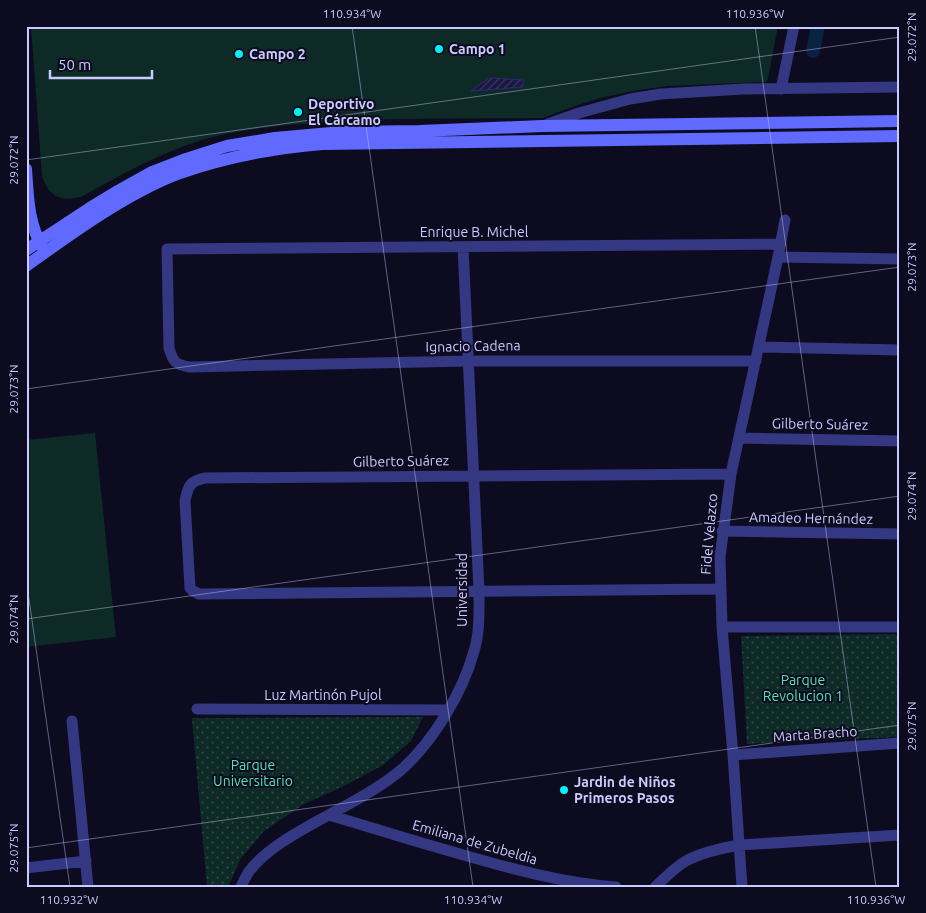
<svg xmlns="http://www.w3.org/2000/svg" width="926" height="913" viewBox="0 0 926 913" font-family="Ubuntu,sans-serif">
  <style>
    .green { fill: #0e2a26 }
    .park { fill: url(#park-dots) }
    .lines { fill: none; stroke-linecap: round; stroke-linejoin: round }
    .canal { stroke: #082241; stroke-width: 14 }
    .building { fill: url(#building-hatch); stroke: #2f276f }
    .street { stroke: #343781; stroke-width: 11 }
    .secondary { stroke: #616aff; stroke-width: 12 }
    .ticks { fill: none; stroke: #cbcaff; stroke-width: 1; stroke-opacity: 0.45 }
    .poi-dot { fill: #00f2f5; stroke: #0d0b1f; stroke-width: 2 }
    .labels { text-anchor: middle; stroke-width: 4; stroke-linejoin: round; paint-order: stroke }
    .poi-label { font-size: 14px; font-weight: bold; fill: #cbcaff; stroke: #0d0b1f; text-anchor: start }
    .street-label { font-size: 14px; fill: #cbcaff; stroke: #0d0b1f }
    .park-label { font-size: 14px; fill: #50e5b2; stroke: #0d0b1f }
    .neatline { fill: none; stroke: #cbcaff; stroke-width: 2 }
    .ticks-label { font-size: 12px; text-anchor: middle; fill: #cbcaff }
  </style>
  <defs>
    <pattern id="park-dots" width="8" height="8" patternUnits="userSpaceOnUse" patternTransform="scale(1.25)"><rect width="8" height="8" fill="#0e2a26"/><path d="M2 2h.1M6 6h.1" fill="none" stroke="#304847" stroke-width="1.8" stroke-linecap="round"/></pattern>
    <pattern id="building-hatch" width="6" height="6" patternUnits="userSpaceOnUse" patternTransform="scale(1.25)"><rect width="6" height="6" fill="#1b1641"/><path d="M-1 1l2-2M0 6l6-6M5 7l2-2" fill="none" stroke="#3b375e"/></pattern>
  </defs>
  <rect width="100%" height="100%" fill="#0d0b1f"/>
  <!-- green -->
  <path class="green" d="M31 26H778L768 78 767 81 765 82 667 86 633 91 600 98 572 107 543 118C462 119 381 117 300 124 266 127 232 131 199 141 158 154 120 175 83 196 63 203 48 197 42 176Z
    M95 433 116 637 26 647V440Z"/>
  <!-- park -->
  <path class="park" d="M900 634V737L823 740 747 744 741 636Z
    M423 717 411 741 383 765 344 786 304 804 264 831 241 858 228 887H207L192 718Z"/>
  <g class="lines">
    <!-- canal -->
    <path class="canal" d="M813 51 818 26"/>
  </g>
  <!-- building -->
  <path class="building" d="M489 78 523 80V87L471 91Z"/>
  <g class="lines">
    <!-- street -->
    <path class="street" d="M781 89 794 26
      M548 124 579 113 630 99 661 94 743 89 900 87
      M778 257 900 259
      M759 347 900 350
      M756 361H468L190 367C176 365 173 362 169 348L167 249 781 244
      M739 438 900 441
      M722 531 900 534
      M720 589 199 594 193 591 190 588 185 501C188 486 190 481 205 478L731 474
      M722 627H900
      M197 709 448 710
      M72 721 88 887
      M733 755 900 743
      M329 815C373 828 416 842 460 854 512 869 563 883 616 887
      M26 868 86 861
      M241 887C243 882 245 878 248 873 266 847 307 827 334 812 357 800 381 787 401 770 433 742 463 692 474 651 480 632 479 611 479 591L463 247
      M655 887C665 878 675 867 686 861 702 852 722 848 740 845L900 835
      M742 887 733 755 722 627 720 557 731 474 778 257 785 220"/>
    <!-- secondary -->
    <path class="secondary" d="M26 169C28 197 28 224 43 248
      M26 250 90 208 118 191 152 172 183 160 227 146 275 138 342 132 420 131 542 126 900 121
      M26 266C72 233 127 193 180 173 226 157 274 148 322 144L900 136"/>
  </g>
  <!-- ticks -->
  <path class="ticks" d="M352 26 473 887M755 26 876 887M26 160 900 37M26 389 900 267M26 578 70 887M26 619 900 496M26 848 900 725"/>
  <!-- markers -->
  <g class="poi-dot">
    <circle cx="439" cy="49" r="5"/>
    <circle cx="239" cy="54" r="5"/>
    <circle cx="298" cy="112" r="5"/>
    <circle cx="564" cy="790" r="5"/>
  </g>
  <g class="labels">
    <!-- poi labels -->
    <g class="poi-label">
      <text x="449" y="54">Campo 1</text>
      <text x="249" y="59">Campo 2</text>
      <text x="308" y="109">Deportivo<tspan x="308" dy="16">El Cárcamo</tspan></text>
      <text x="574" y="787">Jardin de Niños<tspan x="574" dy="16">Primeros Pasos</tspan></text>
    </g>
    <!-- street labels -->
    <g class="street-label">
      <text x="474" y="237">Enrique B. Michel</text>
      <text transform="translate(473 346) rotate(-1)" y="5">Ignacio Cadena</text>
      <text transform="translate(820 424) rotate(1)" y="5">Gilberto Suárez</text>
      <text transform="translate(401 461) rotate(-1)" y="5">Gilberto Suárez</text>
      <text transform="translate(811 518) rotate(1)" y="5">Amadeo Hernández</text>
      <text transform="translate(709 534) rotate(-85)" y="5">Fidel Velazco</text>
      <text transform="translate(462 590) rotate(-90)" y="5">Universidad</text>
      <text x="323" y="700">Luz Martinón Pujol</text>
      <text transform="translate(815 734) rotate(-4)" y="5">Marta Bracho</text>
      <text transform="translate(475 842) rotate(16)" y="5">Emiliana de Zubeldia</text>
    </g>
    <!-- park labels -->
    <g class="park-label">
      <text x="803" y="685">Parque<tspan x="803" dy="16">Revolucion 1</tspan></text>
      <text x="253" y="770">Parque<tspan x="253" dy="16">Universitario</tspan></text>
    </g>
  </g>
  <!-- border -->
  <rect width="926" height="913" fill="none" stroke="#0d0b1f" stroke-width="55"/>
  <!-- scale -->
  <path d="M50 70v8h102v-8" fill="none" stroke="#cbcaff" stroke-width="2.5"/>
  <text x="58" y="70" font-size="15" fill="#cbcaff" stroke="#0d0b1f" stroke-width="4" paint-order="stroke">50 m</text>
  <rect x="28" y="28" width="870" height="858" class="neatline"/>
  <g class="ticks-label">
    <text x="352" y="18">110.934°W</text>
    <text x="755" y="18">110.936°W</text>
    <text transform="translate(912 37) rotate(-90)" y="4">29.072°N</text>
    <text transform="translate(14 160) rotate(-90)" y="4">29.072°N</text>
    <text transform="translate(912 267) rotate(-90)" y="4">29.073°N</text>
    <text transform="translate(14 389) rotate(-90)" y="4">29.073°N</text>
    <text transform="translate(912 496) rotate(-90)" y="4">29.074°N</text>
    <text transform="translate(14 619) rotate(-90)" y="4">29.074°N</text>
    <text transform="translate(912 726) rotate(-90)" y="4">29.075°N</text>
    <text transform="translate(14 848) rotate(-90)" y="4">29.075°N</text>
    <text x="69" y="904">110.932°W</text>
    <text x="473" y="904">110.934°W</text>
    <text x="876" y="904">110.936°W</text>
  </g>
</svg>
